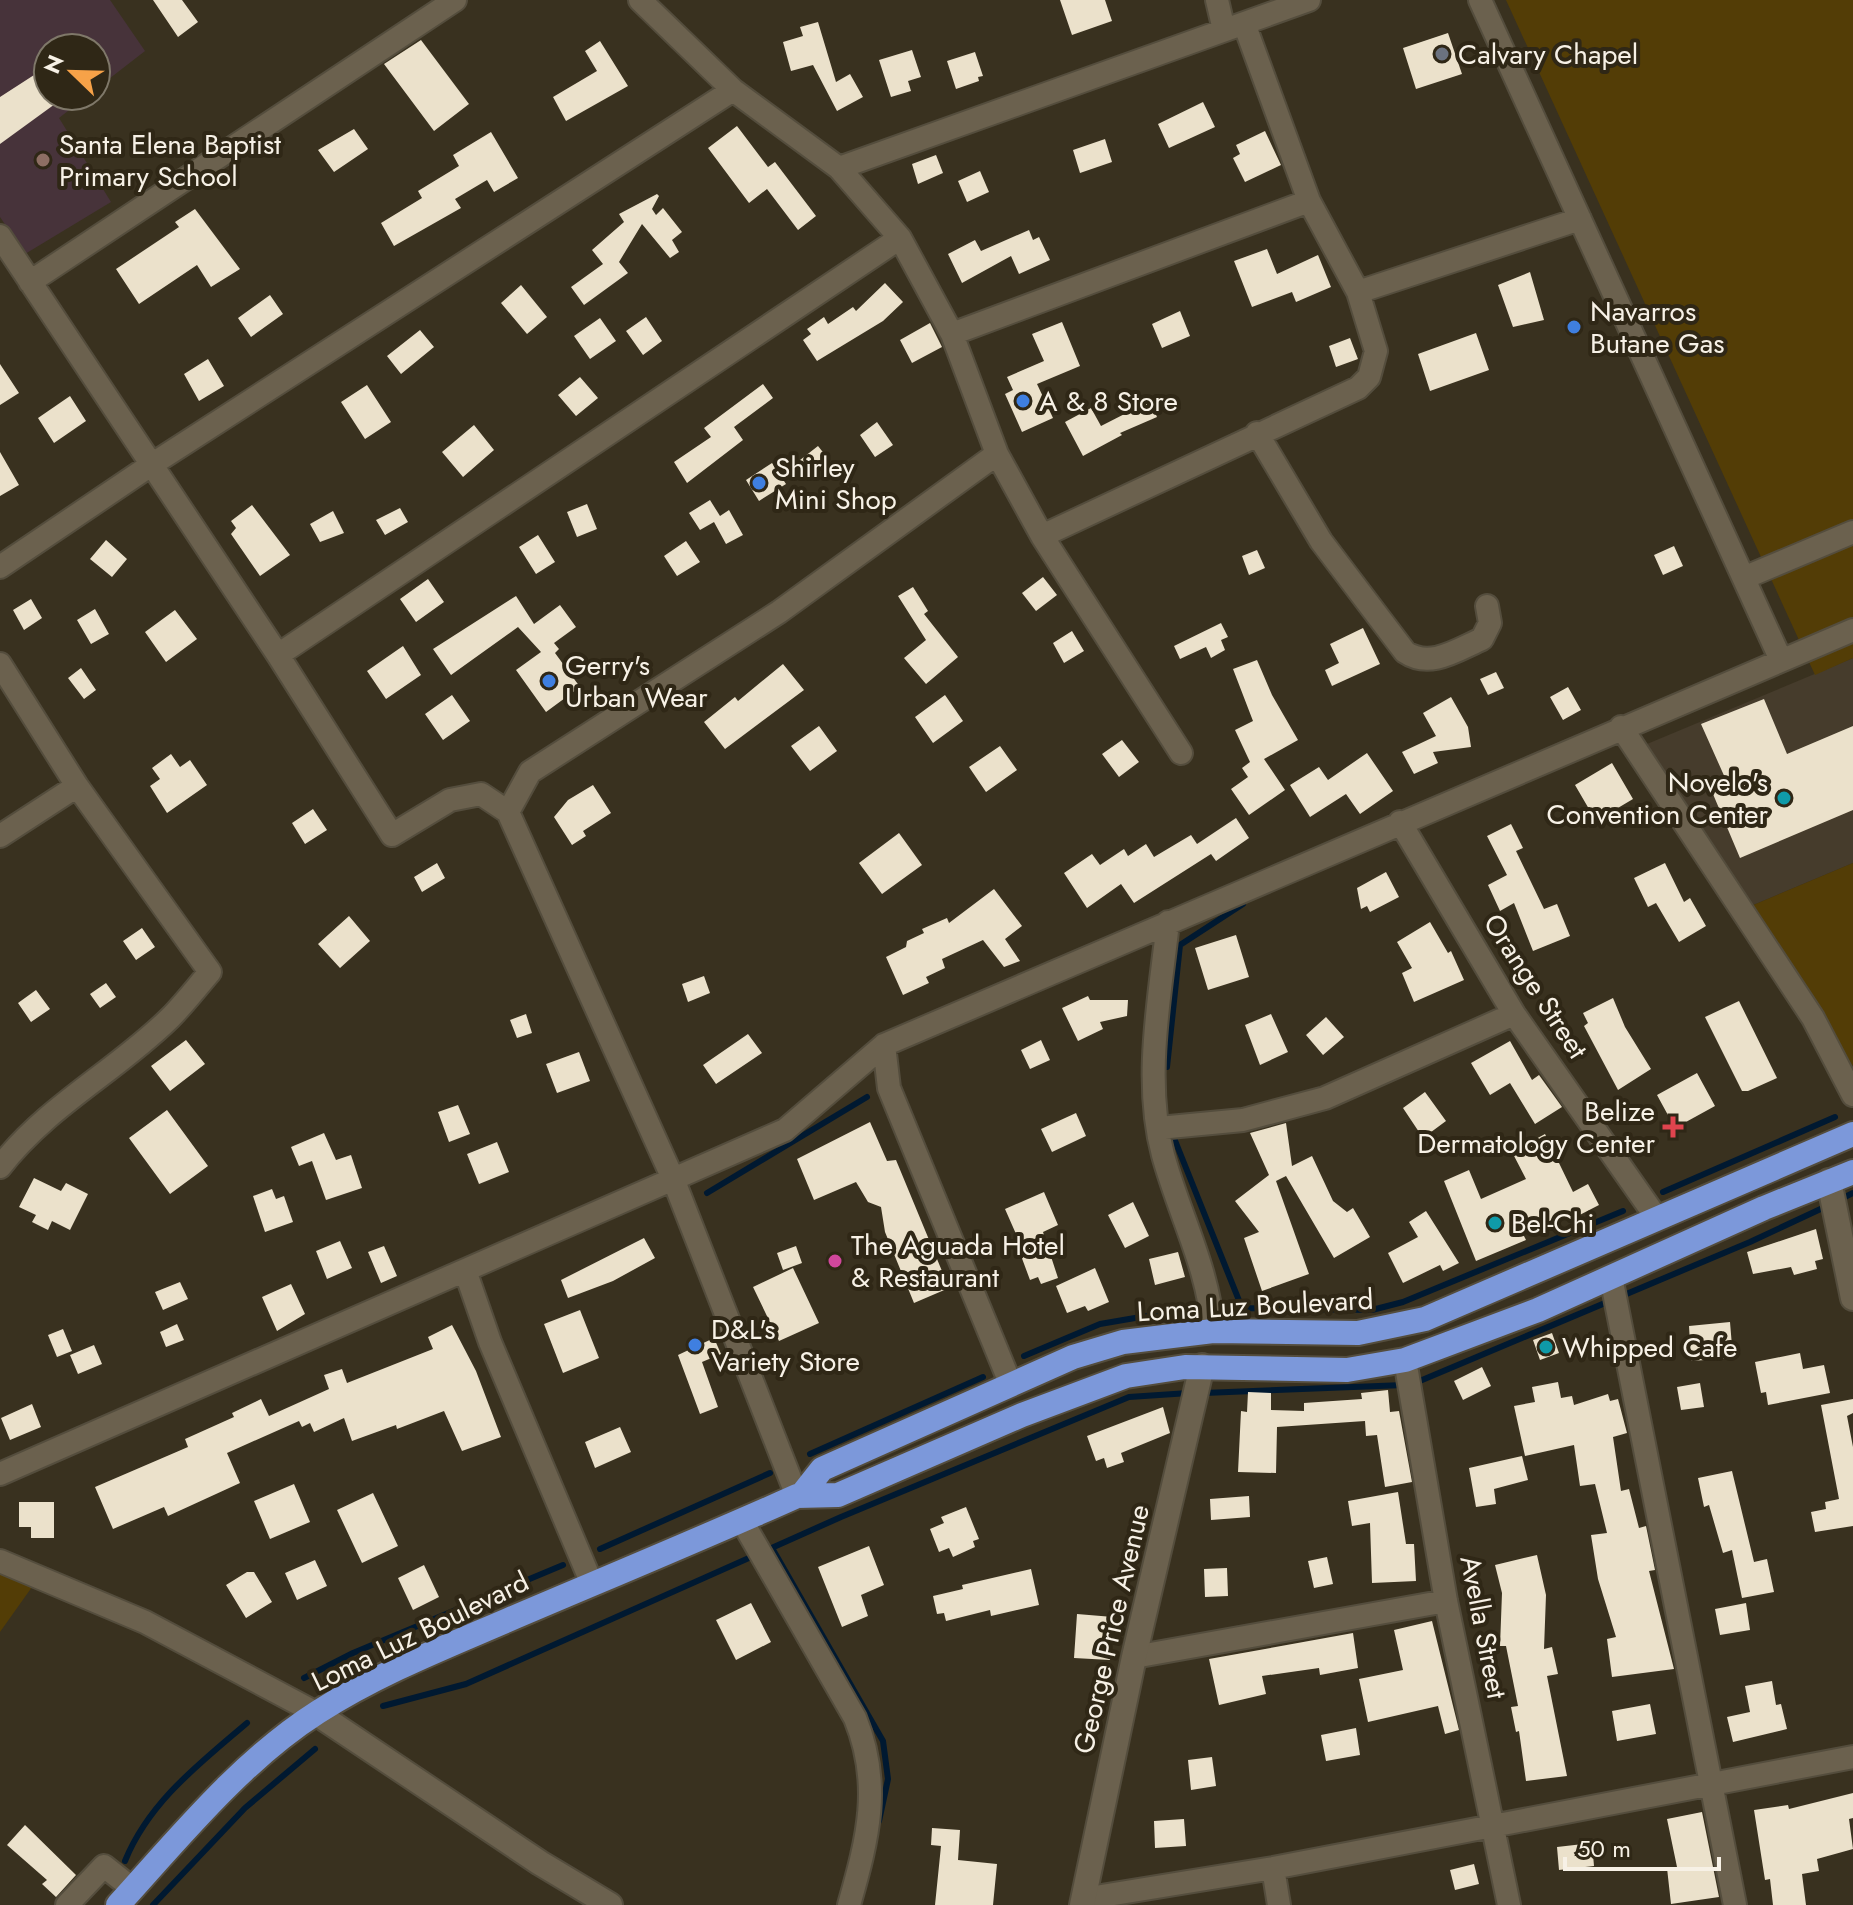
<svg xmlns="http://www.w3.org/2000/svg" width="1853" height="1905" viewBox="0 0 1853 1905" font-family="Jost,sans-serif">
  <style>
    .industrial { fill: #463c2c }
    .education { fill: #47333a }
    .green { fill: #533d06 }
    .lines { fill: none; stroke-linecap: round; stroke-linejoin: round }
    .stream { stroke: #001931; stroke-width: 6 }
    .building { fill: #ebe1cb }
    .minor-casing { stroke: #544d3d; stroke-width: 26 }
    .tertiary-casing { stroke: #544d3d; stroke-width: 28 }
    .secondary-casing { stroke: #544d3d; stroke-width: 28 }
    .trunk-casing { stroke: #544d3d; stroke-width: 28 }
    .minor { stroke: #6b614e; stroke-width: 22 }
    .tertiary { stroke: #6b614e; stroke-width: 24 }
    .secondary { stroke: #6b614e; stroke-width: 24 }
    .trunk { stroke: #7c98da; stroke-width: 24 }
    .worship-dot { fill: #6b7280; stroke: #2f2716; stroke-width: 3 }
    .education-dot { fill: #8d6e63; stroke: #2f2716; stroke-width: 3 }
    .shop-dot { fill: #3f7fe0; stroke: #2f2716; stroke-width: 3 }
    .culture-dot { fill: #0f9aa8; stroke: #2f2716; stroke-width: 3 }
    .health-dot { fill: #e0444e; stroke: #2f2716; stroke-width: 3 }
    .hotel-dot { fill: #d1479c; stroke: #2f2716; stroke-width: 3 }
    .labels { text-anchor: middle; stroke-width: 8; stroke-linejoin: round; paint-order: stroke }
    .poi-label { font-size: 28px; fill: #f7f1e6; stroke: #2f2716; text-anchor: start }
    .street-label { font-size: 28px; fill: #f7f1e6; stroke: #2f2716 }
  </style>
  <rect width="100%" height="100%" fill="#39311f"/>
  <!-- industrial -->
  <path class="industrial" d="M1853 658V863L1751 906 1647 744Z"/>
  <!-- education -->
  <path class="education" d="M0 0H110L145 51 96 89V48H48V96H87L59 118 111 202 25 254 0 217Z"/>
  <!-- green -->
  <path class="green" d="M1506 0H1853V658L1815 675Z
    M1853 863V1066L1751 906Z
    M0 1570 32 1587 0 1632Z"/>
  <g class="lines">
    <!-- stream -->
    <path class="stream" d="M1167 1067 1180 945 1243 904
      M1172 1133 1242 1308
      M1663 1192 1835 1117
      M707 1193 867 1097
      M1837 1201 1853 1193
      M1227 1308 1372 1310 1403 1302 1623 1211
      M1024 1356 1100 1324 1193 1308
      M1415 1383 1750 1242 1827 1206
      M1204 1393 1404 1385
      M810 1454 983 1377
      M772 1548 883 1741 888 1779 879 1821
      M600 1549 770 1473
      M304 1678 353 1653 563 1565
      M383 1706 466 1684 841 1517 1129 1397 1189 1393
      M125 1861C149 1802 199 1764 247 1723
      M153 1905 245 1808 315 1749"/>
  </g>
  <!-- building -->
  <path class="building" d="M153 0H182L198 22 178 37Z
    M1060 0H1105L1112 21 1072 35Z
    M818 22 836 82 850 74 863 97 837 111 813 65 791 71 783 42 803 36 800 27Z
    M1448 33 1462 74 1416 89 1403 48Z
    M421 40 469 104 434 131 384 64Z
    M600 41 628 86 566 121 553 97 597 71 585 51Z
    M912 50 921 77 908 81 911 91 891 97 879 60Z
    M975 52 983 76 978 77 979 81 956 89 947 61Z
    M48 66V96H66L0 144V97Z
    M1203 102 1215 127 1169 148 1158 124Z
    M737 126 768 167 775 162 816 216 798 230 767 189 749 203 708 148Z
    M354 129 368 149 334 172 318 150Z
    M1265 131 1281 165 1245 182 1233 158 1240 154 1236 145Z
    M491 132 518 178 494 192 487 180 455 199 461 208 394 246 381 223 422 198 418 191 459 166 453 155Z
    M1105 139 1112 162 1080 173 1073 150Z
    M936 155 943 173 918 184 912 164Z
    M980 171 989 192 967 202 958 181Z
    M657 194 659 196 652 209 656 215 663 208 682 232 672 240 679 252 670 258 642 224 619 262 628 273 584 305 571 287 603 264 592 250 624 222 619 214Z
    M195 209 240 269 211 287 197 265 139 304 116 269 179 227 175 222Z
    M1029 230 1033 240 1039 237 1050 260 1019 274 1011 256 962 283 948 254 975 240 981 251Z
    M1267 249 1277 274 1318 255 1331 287 1296 302 1292 292 1252 307 1234 261Z
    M1530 272 1544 320 1513 327 1498 285Z
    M885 283 903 302 883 321 817 361 803 340 811 334 807 329 824 317 828 324 853 307 856 311Z
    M521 285 547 317 527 334 501 303Z
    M270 295 283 314 251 337 238 318Z
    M1180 311 1190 336 1162 348 1152 324Z
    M646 317 662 341 643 355 626 331Z
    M600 318 616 341 590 359 574 336Z
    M1062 322 1080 366 1037 384 1053 418 1022 432 1005 394 1013 390 1007 377 1044 361 1032 334Z
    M930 323 942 347 912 363 900 340Z
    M420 330 434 347 401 374 387 356Z
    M1476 333 1489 370 1430 391 1418 354Z
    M1350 338 1358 359 1336 367 1329 346Z
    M208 359 224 386 199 401 184 374Z
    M0 364 19 393 0 405Z
    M580 377 598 398 576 416 558 395Z
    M763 384 773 398 734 427 743 440 687 483 674 462 711 437 704 428Z
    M367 385 391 422 365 439 341 402Z
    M70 396 86 421 54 443 38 418Z
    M1150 401 1157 417 1120 433 1122 435 1083 456 1065 422 1091 408 1101 426Z
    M877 422 893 445 875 457 860 435Z
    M474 425 494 450 463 477 442 452Z
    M818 446 834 466 817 480 800 460Z
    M0 452 19 485 0 496Z
    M772 463 786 484 759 501 746 480Z
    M710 500 720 516 729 510 743 535 726 544 714 522 700 530 689 513Z
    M587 504 597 529 577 537 567 512Z
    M252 505 290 555 260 576 231 534 236 528 231 521Z
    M400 508 408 522 385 535 376 520Z
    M333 511 344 533 320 542 310 524Z
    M538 535 555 562 536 574 519 547Z
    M106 540 127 559 112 577 90 559Z
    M686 541 700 562 677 576 664 556Z
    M1674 546 1683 566 1663 575 1654 555Z
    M1257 550 1265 568 1249 575 1242 556Z
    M1043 577 1057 595 1036 611 1022 593Z
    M428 579 444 602 416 622 400 599Z
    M913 587 928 611 924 614 958 657 926 684 904 658 926 640 898 596Z
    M516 596 534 624 560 605 576 627 554 643 559 649 555 653 580 687 546 712 516 670 541 652 518 627 451 675 433 649Z
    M31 599 42 618 24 630 13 610Z
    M95 609 109 634 91 644 77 620Z
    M175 610 197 639 166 662 145 632Z
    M1221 623 1228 637 1221 640 1225 650 1211 658 1206 647 1180 659 1174 646Z
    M1363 628 1380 664 1332 686 1325 670 1339 663 1330 644Z
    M1072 631 1084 651 1064 663 1053 643Z
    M403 646 421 675 386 699 367 671Z
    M1257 660 1272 695 1298 740 1264 759 1285 790 1249 815 1231 789 1248 777 1242 768 1250 762 1235 730 1253 721 1233 669Z
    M783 664 804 690 725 749 704 722 735 697 738 701Z
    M81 668 96 690 84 699 68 678Z
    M1496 672 1504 688 1488 695 1480 679Z
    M1568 687 1581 710 1563 720 1550 697Z
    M452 695 470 721 443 740 425 714Z
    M945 695 963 721 933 743 915 717Z
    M1451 697 1468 727 1471 747 1433 752 1438 763 1414 774 1402 752 1436 736 1423 713Z
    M1764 699 1787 754 1853 726V810L1740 858 1710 787 1726 780 1701 724Z
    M819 726 837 751 810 771 791 746Z
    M1122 740 1139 762 1119 777 1102 754Z
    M1000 746 1017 770 986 792 969 767Z
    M1367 753 1393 791 1360 814 1346 794 1310 817 1290 785 1319 767 1328 780Z
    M171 754 180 767 190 760 207 785 167 813 150 786 160 779 152 768Z
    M1612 763 1633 799 1596 821 1575 785Z
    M593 785 611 813 583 831 586 836 572 845 554 817 568 800Z
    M313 809 327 830 305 844 292 823Z
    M1236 818 1249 838 1216 861 1211 854 1134 903 1121 884 1087 908 1064 873 1092 854 1100 865 1124 849 1128 856 1146 844 1154 857 1191 835 1197 844Z
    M1511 824 1523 848 1516 851 1544 909 1557 904 1570 936 1533 951 1514 903 1500 911 1488 885 1507 875 1487 836Z
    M899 833 922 865 882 894 859 863Z
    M437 863 445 878 422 892 414 877Z
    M1665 863 1684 902 1690 898 1706 926 1679 942 1656 903 1648 907 1634 878Z
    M1386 872 1399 897 1370 912 1367 906 1361 909 1357 888Z
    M994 889 1022 926 1005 939 1020 961 1004 967 983 940 942 959 945 968 926 977 929 983 903 995 886 957 906 947 907 941 924 933 922 929 947 918 949 923Z
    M349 916 370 941 340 968 318 944Z
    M1430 922 1448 953 1451 951 1464 980 1414 1002 1402 973 1412 968 1397 942Z
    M142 928 155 947 136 960 123 941Z
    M1236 935 1249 977 1208 990 1195 948Z
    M704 976 710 993 688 1002 682 984Z
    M106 983 116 997 100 1008 90 994Z
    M36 990 50 1009 31 1022 18 1003Z
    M1088 996 1090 1000H1128L1127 1016 1100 1022 1103 1029 1078 1041 1062 1008Z
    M1613 998 1625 1027 1651 1069 1618 1090 1584 1026 1588 1023 1583 1013Z
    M1739 1001 1777 1078 1748 1091H1742L1705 1017Z
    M526 1014 532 1033 517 1038 510 1020Z
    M1271 1014 1288 1052 1260 1065 1245 1025Z
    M1326 1017 1344 1037 1323 1055 1306 1035Z
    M748 1034 762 1053 716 1084 703 1065Z
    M186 1040 205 1064 170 1091 151 1066Z
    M1041 1040 1050 1060 1030 1069 1021 1050Z
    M1510 1041 1532 1080 1539 1075 1562 1107 1535 1124 1510 1083 1490 1095 1471 1063Z
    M579 1052 590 1081 557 1093 546 1064Z
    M1697 1073 1715 1106 1675 1128 1657 1095Z
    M1425 1092 1446 1121 1423 1138 1403 1108Z
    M458 1105 470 1134 449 1142 438 1112Z
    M167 1110 208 1166 170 1194 129 1138Z
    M1076 1113 1086 1136 1052 1152 1041 1129Z
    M870 1122 887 1161 896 1160 949 1288 914 1303 885 1232 881 1207 868 1202 856 1182 814 1200 797 1159Z
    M1286 1123 1292 1166 1312 1156 1333 1201 1347 1212 1353 1208 1370 1237 1334 1258 1286 1176 1276 1181 1309 1274 1262 1291 1244 1238 1259 1232 1235 1201 1269 1175 1250 1133Z
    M324 1133 336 1160 351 1155 362 1188 326 1200 312 1161 299 1166 291 1147Z
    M1545 1134 1573 1192 1588 1184 1599 1205 1568 1221 1564 1214 1523 1234 1526 1240 1476 1261 1444 1181 1469 1170 1481 1199 1526 1179 1512 1152Z
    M497 1142 509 1172 479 1184 467 1154Z
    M34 1178 61 1191 66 1183 88 1194 70 1230 52 1221 48 1230 32 1222 36 1215 19 1207Z
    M272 1189 276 1199 284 1196 293 1222 265 1232 253 1196Z
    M1044 1192 1058 1225 1043 1232 1058 1278 1041 1284 1038 1277 1030 1280 1020 1253 1024 1252 1005 1209Z
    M1133 1202 1149 1236 1125 1248 1108 1215Z
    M1426 1211 1459 1263 1443 1271 1440 1265 1403 1283 1388 1253 1418 1237 1409 1222Z
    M1816 1229 1823 1259 1815 1261 1817 1269 1794 1275 1791 1267 1753 1274 1747 1252Z
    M644 1238 655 1258 613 1281 568 1298 561 1280Z
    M340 1241 352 1268 327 1279 316 1251Z
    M384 1246 397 1276 381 1283 368 1252Z
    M796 1246 802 1263 783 1270 777 1253Z
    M1178 1252 1185 1277 1155 1285 1149 1259Z
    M793 1268 819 1323 779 1341 753 1287Z
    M1095 1268 1109 1302 1088 1311 1085 1306 1067 1313 1056 1286Z
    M180 1282 188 1299 163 1310 155 1292Z
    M291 1284 305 1314 277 1331 262 1297Z
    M580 1310 599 1358 563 1373 544 1324Z
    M1730 1322 1733 1358 1691 1361 1689 1326Z
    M177 1324 184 1340 166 1347 160 1332Z
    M452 1325 476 1371 501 1437 462 1451 444 1411 397 1429 396 1425 352 1441 344 1418 314 1432 310 1423 302 1427 299 1421 227 1453 240 1483 168 1516 164 1507 113 1529 95 1487 188 1447 185 1439 234 1417 232 1413 261 1399 269 1416 329 1389 324 1375 342 1369 347 1383 433 1349 428 1337Z
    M63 1329 72 1351 57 1357 48 1335Z
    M1552 1333 1559 1353 1540 1360 1533 1340Z
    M714 1338 721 1354 702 1362 718 1407 700 1414 678 1355Z
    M94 1345 102 1364 78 1374 70 1355Z
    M1800 1353 1803 1369 1824 1365 1830 1393 1768 1405 1766 1392 1761 1393 1755 1362Z
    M1482 1367 1491 1386 1463 1400 1454 1381Z
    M1558 1382 1561 1398 1572 1396 1574 1405 1608 1394 1610 1401 1618 1399 1627 1433 1613 1437 1621 1491 1629 1489 1639 1528 1646 1526 1655 1570 1649 1571 1674 1669 1612 1677 1607 1639 1616 1637 1598 1579 1591 1535 1607 1533 1595 1484 1580 1486 1574 1445 1525 1456 1514 1406 1535 1402 1532 1387Z
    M1700 1383 1704 1407 1681 1410 1677 1387Z
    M1388 1390 1390 1412 1399 1411 1412 1482 1385 1487 1377 1435 1366 1436 1365 1421 1277 1427 1276 1473 1238 1472 1241 1411 1247 1412 1248 1392 1271 1393V1410L1304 1411V1403L1362 1399 1361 1393Z
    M1853 1399V1413L1847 1416 1853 1447V1526L1815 1532 1811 1512 1826 1509 1825 1502 1839 1499 1821 1405Z
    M32 1404 41 1427 10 1440 1 1418Z
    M1163 1407 1170 1433 1121 1453 1124 1462 1107 1468 1104 1458 1096 1461 1087 1436Z
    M620 1427 631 1452 595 1468 585 1442Z
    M1522 1456 1528 1480 1494 1489 1496 1504 1476 1507 1469 1468Z
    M1732 1471 1754 1562 1767 1559 1774 1592 1742 1598 1732 1550 1723 1553 1709 1505 1704 1507 1698 1478Z
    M294 1484 310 1522 270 1539 254 1501Z
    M1398 1492 1406 1544H1414L1416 1581 1372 1583 1370 1523 1352 1526 1348 1501Z
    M373 1493 398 1546 362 1563 337 1510Z
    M1249 1496 1250 1517 1211 1520 1210 1499Z
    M19 1502H54V1538H31V1527H19Z
    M966 1507 979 1539 973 1541 975 1547 953 1557 949 1548 939 1552 930 1529 944 1523 941 1517Z
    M869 1546 884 1585 861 1595 868 1616 842 1627 818 1567Z
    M1537 1555 1546 1595 1544 1649 1552 1647 1558 1674 1547 1676 1567 1776 1526 1781 1519 1731 1516 1732 1511 1707 1518 1706 1506 1646H1500L1502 1593 1495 1565Z
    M1327 1557 1333 1584 1314 1588 1308 1561Z
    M315 1560 327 1586 297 1600 285 1573Z
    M424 1565 439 1597 413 1610 398 1578Z
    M1227 1568 1228 1596 1205 1597 1204 1569Z
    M1031 1569 1039 1605 991 1616 990 1610 946 1621 944 1613 937 1614 933 1596 963 1589 962 1585Z
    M247 1572H254L272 1602 246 1618 226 1585Z
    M751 1603 771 1642 736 1660 716 1620Z
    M1746 1603 1750 1630 1720 1635 1715 1609Z
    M1077 1614 1113 1617 1110 1660 1074 1658Z
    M1432 1621 1459 1730 1445 1734 1438 1706 1368 1722 1359 1679 1403 1670 1394 1630Z
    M1353 1633 1358 1668 1320 1675 1319 1668 1262 1676 1266 1694 1219 1705 1209 1659Z
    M1772 1681 1776 1705 1781 1704 1787 1729 1733 1742 1727 1717 1750 1712 1745 1686Z
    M1650 1704 1656 1734 1617 1741 1612 1711Z
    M1356 1728 1360 1755 1326 1761 1321 1735Z
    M1212 1757 1216 1786 1191 1790 1188 1760Z
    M1853 1793V1818L1849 1819 1853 1849 1817 1859 1819 1871 1802 1874 1806 1905H1773L1770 1879 1765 1880 1754 1810 1788 1805 1789 1809Z
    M1702 1812 1719 1897 1671 1904 1667 1868 1677 1867 1667 1819Z
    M1184 1819 1186 1846 1155 1848 1154 1821Z
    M25 1825 76 1875 56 1897 42 1884 47 1880 7 1845Z
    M932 1828 960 1830 958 1860 997 1864 993 1905H935L941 1846 931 1845Z
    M1592 1843 1594 1866 1559 1870 1557 1847Z
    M1474 1864 1479 1884 1455 1890 1450 1870Z"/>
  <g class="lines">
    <!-- minor casing -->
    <g class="minor-casing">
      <path id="minor" d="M640 0 733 90 839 168 900 238 952 334 997 454 1042 536 1181 753
        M1217 0 1224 30
        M1480 0 1780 658
        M839 168 1309 0
        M0 236 278 655 392 835 450 800 481 794 508 812 674 1181 797 1496
        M30 282 455 0
        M1358 292 1580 219
        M952 334 1309 201
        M1257 433 1321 541 1405 652C1430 669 1457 650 1482 639L1490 623 1487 606
        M1042 536 1358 388 1369 377 1376 351 1358 292 1309 201 1245 26
        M0 567 151 465 733 90
        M1746 577 1853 532
        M278 655 900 238
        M0 664 77 786 210 972C197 987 184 1004 170 1018 115 1072 47 1106 0 1167
        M1621 727 1813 1018 1853 1095
        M508 812 530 772 779 612 997 454
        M1400 822 1514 1014 1656 1217
        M0 836 77 786
        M1168 922C1160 997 1143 1080 1163 1155 1179 1214 1209 1269 1213 1331
        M884 1045 889 1088 1011 1385
        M1159 1128 1243 1120 1325 1098 1514 1014
        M466 1273 490 1342 592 1584
        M1611 1277 1735 1905
        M1405 1360 1446 1601 1509 1905
        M0 1474 785 1130 884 1045 1853 630
        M742 1521 855 1718C882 1784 868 1838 849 1905
        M0 1561 145 1622 316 1713
        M1134 1657 1446 1601
        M1273 1868 1279 1905
        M1083 1899 1273 1868 1853 1757
        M67 1905 104 1866 133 1889"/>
    </g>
    <!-- tertiary casing -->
    <g class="tertiary-casing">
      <path id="tertiary" d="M1829 1181 1853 1298
        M1082 1905 1134 1657 1202 1366"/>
    </g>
    <!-- secondary casing -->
    <g class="secondary-casing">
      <path id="secondary" d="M316 1713 540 1863 610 1905"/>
    </g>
    <!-- trunk casing -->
    <g class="trunk-casing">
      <path id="trunk" d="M803 1493 822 1469 1073 1357 1123 1342 1213 1331 1358 1333 1425 1319 1853 1134
        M118 1905C178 1839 241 1761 318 1712 377 1674 443 1648 508 1620 604 1579 701 1539 797 1496L838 1495 1022 1415 1126 1376 1185 1367 1347 1370 1405 1360 1538 1310 1764 1208 1853 1172"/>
    </g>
    <!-- minor -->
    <use href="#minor" class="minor"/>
    <!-- tertiary -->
    <use href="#tertiary" class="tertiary"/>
    <!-- secondary -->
    <use href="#secondary" class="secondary"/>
    <!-- trunk -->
    <use href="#trunk" class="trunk"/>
  </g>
  <!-- markers -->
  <circle class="worship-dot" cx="1442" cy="54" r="8"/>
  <circle class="education-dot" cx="43" cy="160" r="8"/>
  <g class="shop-dot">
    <circle cx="1574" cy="327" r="8"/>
    <circle cx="1023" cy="401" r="8"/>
    <circle cx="759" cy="483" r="8"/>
    <circle cx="549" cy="681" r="8"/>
    <circle cx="695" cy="1345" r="8"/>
  </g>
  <g class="culture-dot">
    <circle cx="1784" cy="798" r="8"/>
    <circle cx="1495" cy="1223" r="8"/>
    <circle cx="1546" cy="1347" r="8"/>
  </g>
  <path class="health-dot" d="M1669 1115h8v8h8v8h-8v8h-8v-8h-8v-8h8z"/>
  <circle class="hotel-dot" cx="835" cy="1261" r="8"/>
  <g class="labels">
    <!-- poi labels -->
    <g class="poi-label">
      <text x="1458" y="64">Calvary Chapel</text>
      <text x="59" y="154">Santa Elena Baptist<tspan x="59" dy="32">Primary School</tspan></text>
      <text x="1590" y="321">Navarros<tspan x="1590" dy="32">Butane Gas</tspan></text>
      <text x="1039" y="411">A &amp; 8 Store</text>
      <text x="775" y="477">Shirley<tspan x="775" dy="32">Mini Shop</tspan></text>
      <text x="565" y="675">Gerry's<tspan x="565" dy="32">Urban Wear</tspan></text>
      <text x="1768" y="792" text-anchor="end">Novelo's<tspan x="1768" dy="32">Convention Center</tspan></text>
      <text x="1655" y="1121" text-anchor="end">Belize<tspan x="1655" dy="32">Dermatology Center</tspan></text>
      <text x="1511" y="1233">Bel-Chi</text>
      <text x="851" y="1255">The Aguada Hotel<tspan x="851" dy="32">&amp; Restaurant</tspan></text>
      <text x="711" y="1339">D&amp;L's<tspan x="711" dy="32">Variety Store</tspan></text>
      <text x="1562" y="1357">Whipped Cafe</text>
    </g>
    <!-- street labels -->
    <g class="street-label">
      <text transform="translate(1536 986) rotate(57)" y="10">Orange Street</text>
      <text transform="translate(1255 1305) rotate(-3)" y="10">Loma Luz Boulevard</text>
      <text transform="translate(1484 1627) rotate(79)" y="10">Avella Street</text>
      <text transform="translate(1111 1629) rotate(-77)" y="10">George Price Avenue</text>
      <text transform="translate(420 1631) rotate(-26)" y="10">Loma Luz Boulevard</text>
    </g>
  </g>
  <!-- north arrow -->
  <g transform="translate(72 72) rotate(293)"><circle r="38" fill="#2f2716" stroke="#7f7869" stroke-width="2"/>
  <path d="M0-6L14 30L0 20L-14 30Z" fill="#f7a248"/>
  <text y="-12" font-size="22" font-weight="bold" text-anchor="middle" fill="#f7f1e6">N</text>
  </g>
  <!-- scale -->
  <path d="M1565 1857v12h154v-12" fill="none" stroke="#f7f1e6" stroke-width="4"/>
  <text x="1577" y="1857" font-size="24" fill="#f7f1e6" stroke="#2f2716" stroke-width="6" paint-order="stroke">50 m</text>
</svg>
